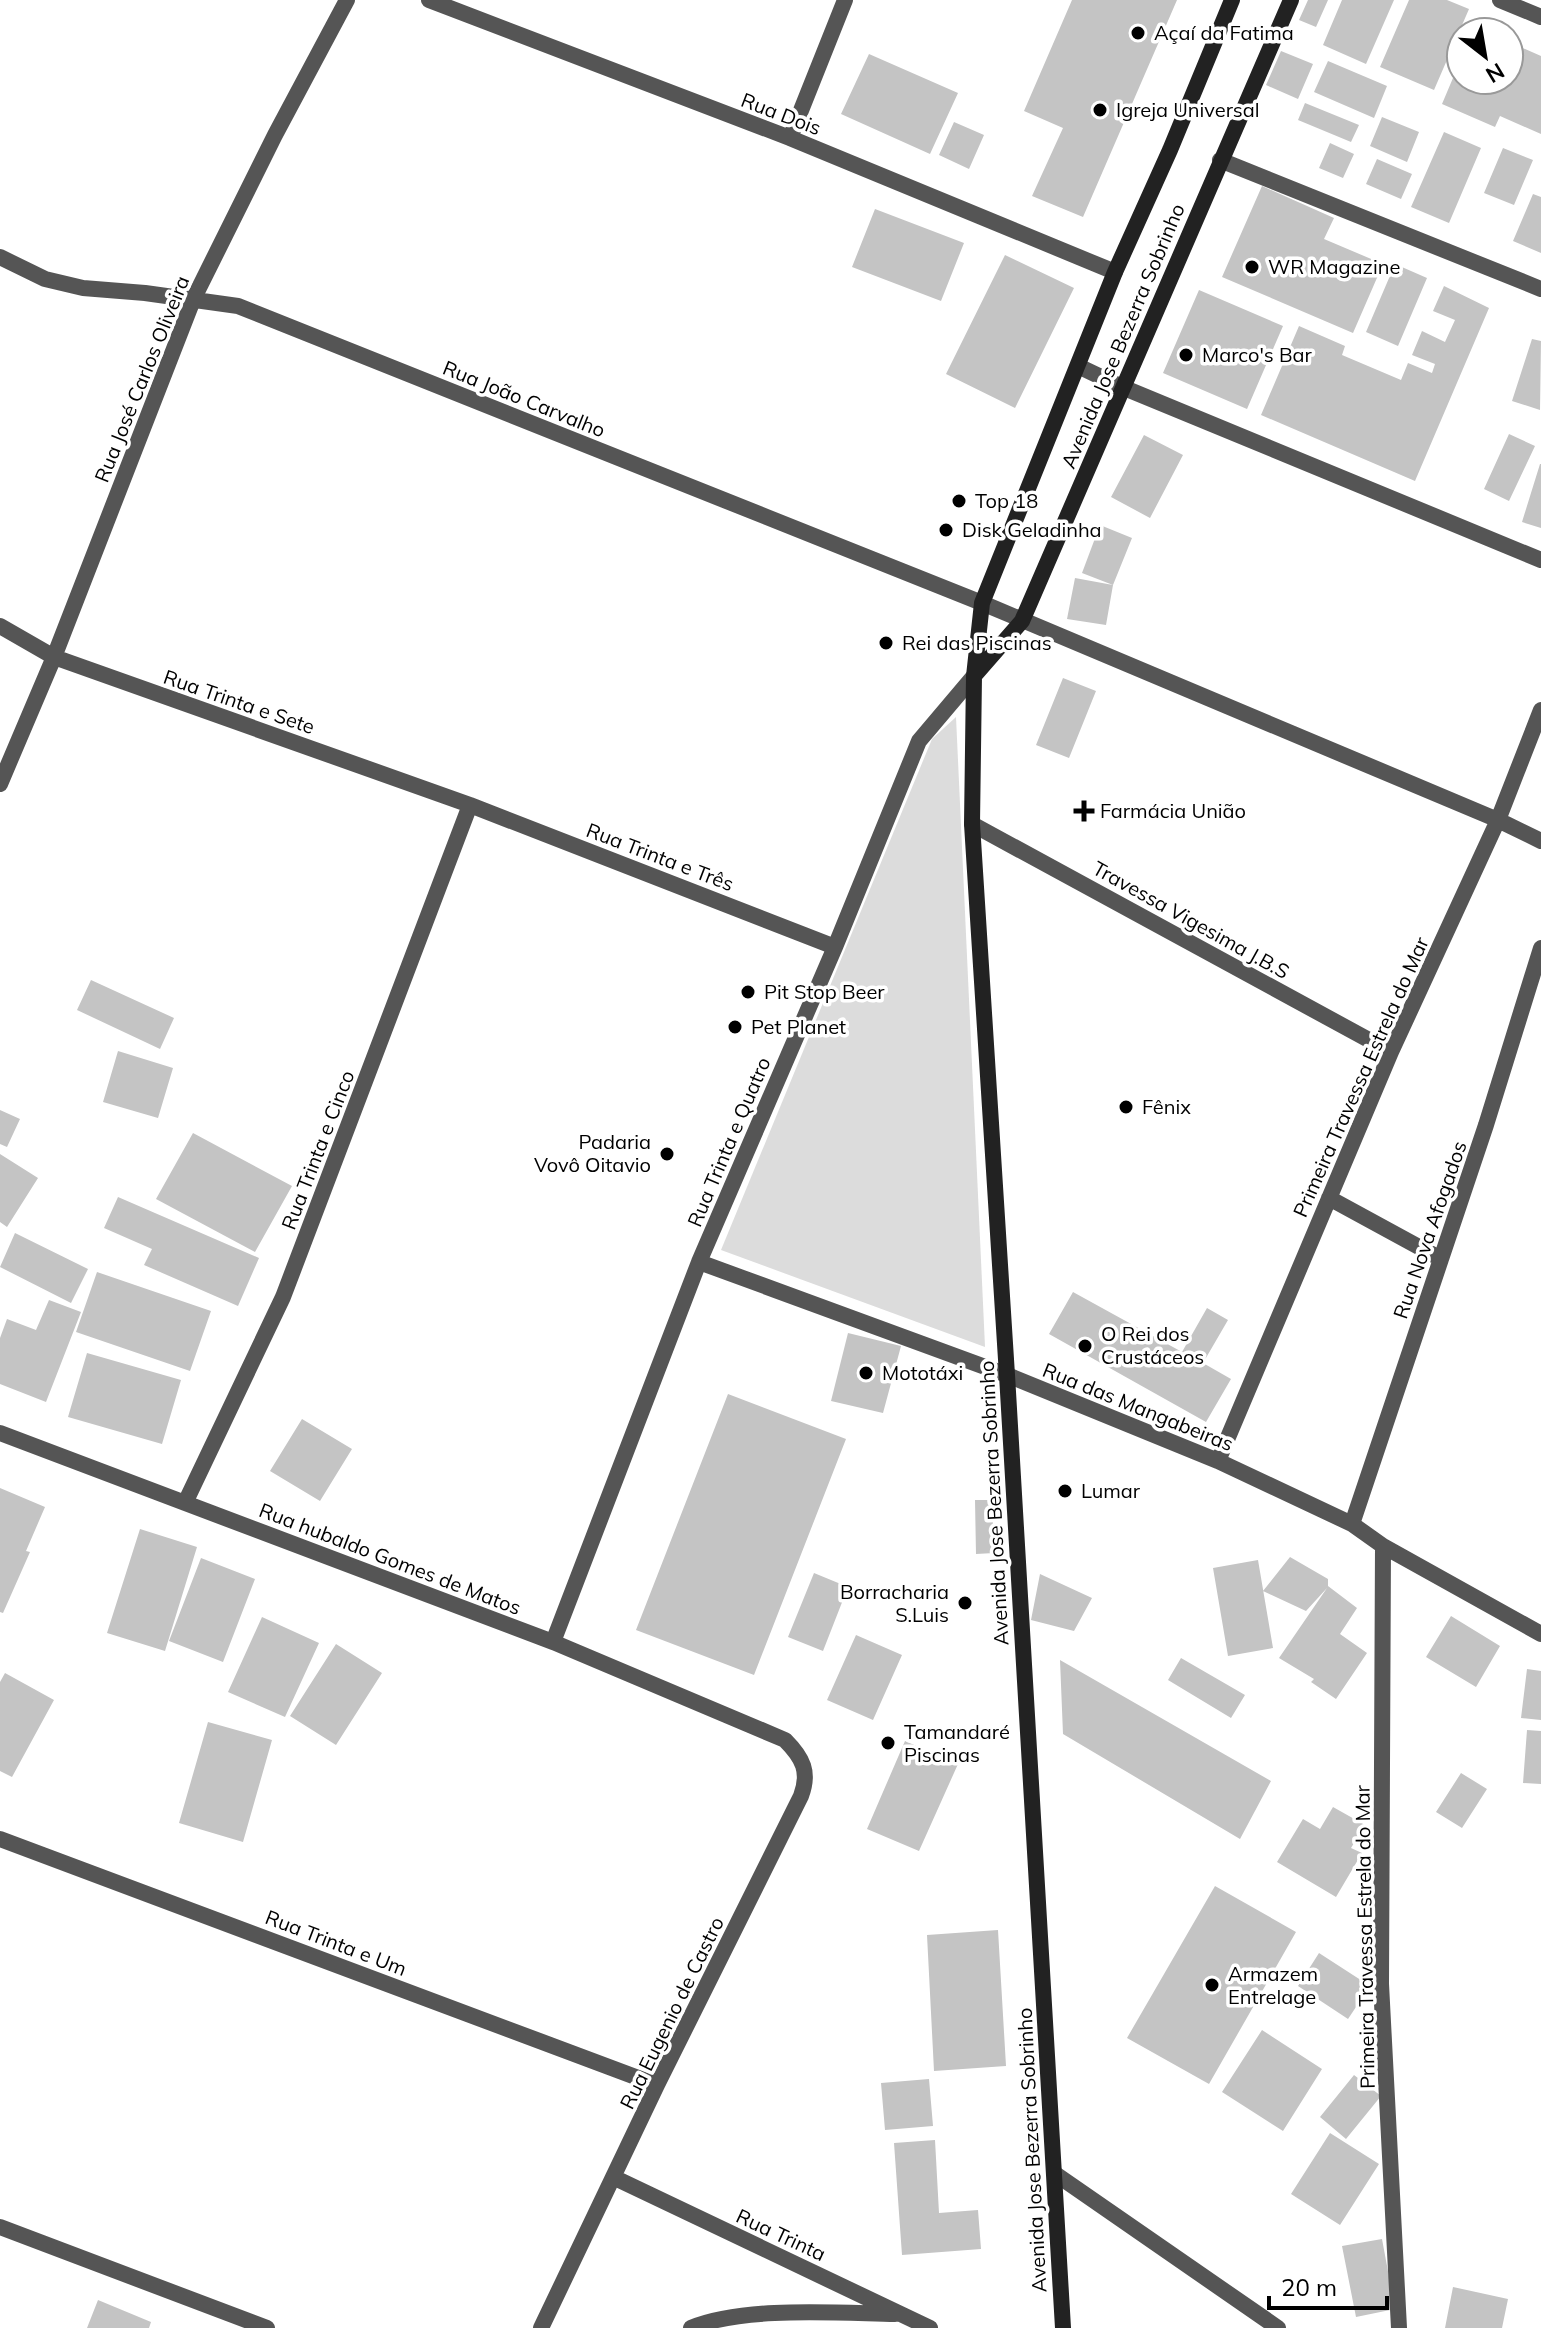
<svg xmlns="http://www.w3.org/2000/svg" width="1541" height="2328" viewBox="0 0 1541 2328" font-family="Mulish,sans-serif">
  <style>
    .green { fill: #dcdcdc }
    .building { fill: #c4c4c4 }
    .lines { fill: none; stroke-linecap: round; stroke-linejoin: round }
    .street { stroke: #555; stroke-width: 16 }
    .secondary { stroke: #222; stroke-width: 16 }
    .poi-dot { fill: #000; stroke: #fff; stroke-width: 3 }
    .labels { text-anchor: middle; stroke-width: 7; stroke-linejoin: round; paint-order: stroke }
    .poi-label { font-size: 20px; fill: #000; stroke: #fff; text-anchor: start }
    .street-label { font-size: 20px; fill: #000; stroke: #fff }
  </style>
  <rect width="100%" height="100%" fill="#fff"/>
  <!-- green -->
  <path class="green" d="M956 717 985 1347 721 1250 932 739Z"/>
  <!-- building -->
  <path class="building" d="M1072 0H1177L1083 217 1032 196 1063 128 1024 111Z
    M1308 0H1328L1316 27 1299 20Z
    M1342 0H1394L1366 64 1323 45Z
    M1409 0H1447L1469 9 1434 90 1380 67Z
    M1509 42 1541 56V134L1500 116 1495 127 1442 104 1461 59V80H1509Z
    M1281 51 1313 64 1298 99 1266 85Z
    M869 54 958 93 930 154 841 114Z
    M1328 61 1387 86 1374 118 1314 92Z
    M1305 103 1359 125 1351 142 1298 120Z
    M1382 117 1419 132 1407 162 1370 146Z
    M954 122 984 135 969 169 939 155Z
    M1444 132 1481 148 1449 223 1411 207Z
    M1330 143 1354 154 1343 178 1319 168Z
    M1503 148 1533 160 1514 205 1484 193Z
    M1377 159 1412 174 1401 199 1366 184Z
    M1262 186 1334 218 1324 239 1383 264 1353 333 1222 277Z
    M1533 194 1541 197V253L1513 241Z
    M875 209 964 243 941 301 852 267Z
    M1005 255 1074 288 1015 408 946 374Z
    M1395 264 1427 278 1398 346 1366 332Z
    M1444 286 1489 308 1415 481 1261 415 1299 326 1345 346 1342 355 1401 380 1408 363 1432 373 1435 364 1412 355 1422 331 1445 342 1455 320 1433 311Z
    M1199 290 1283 326 1247 409 1163 373Z
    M1532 339 1541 341 1540 410 1512 401Z
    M1509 434 1535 446 1509 501 1484 489Z
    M1144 435 1183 455 1150 518 1111 497Z
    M1540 464H1541V528L1522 522Z
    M1100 525 1132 538 1113 585 1106 625 1067 619 1075 578 1113 585 1082 573Z
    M1063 678 1096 691 1069 758 1036 745Z
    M91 980 174 1018 160 1049 77 1010Z
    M118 1051 173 1068 158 1118 103 1102Z
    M0 1110 20 1119 7 1147 0 1144Z
    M193 1133 292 1186 255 1252 156 1199Z
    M0 1154 38 1178 7 1227 0 1222Z
    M118 1197 259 1258 238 1306 144 1265 152 1249 104 1228Z
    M15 1233 88 1269 71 1303 0 1267Z
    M97 1272 211 1311 190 1371 76 1332Z
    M1073 1292 1182 1352 1207 1308 1228 1320 1203 1363 1231 1379 1206 1422 1049 1334Z
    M49 1300 81 1312 46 1402 0 1384V1338L7 1319 36 1330Z
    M848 1333 901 1346 883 1413 831 1401Z
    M87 1353 181 1380 162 1444 68 1417Z
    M728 1394 846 1439 754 1675 636 1630Z
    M302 1419 352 1449 320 1501 270 1471Z
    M0 1488 45 1507 26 1551 30 1552 3 1613 0 1612Z
    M975 1500H992L994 1553 976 1554Z
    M140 1529 197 1547 165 1651 107 1633Z
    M1290 1557 1328 1579V1586L1357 1608 1340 1634 1367 1653 1336 1699 1311 1682 1314 1679 1279 1658 1327 1588 1306 1611 1263 1591Z
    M201 1558 255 1579 223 1662 169 1641Z
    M1258 1560 1273 1648 1228 1656 1213 1568Z
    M814 1573 848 1587 823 1651 788 1637Z
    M1040 1574 1092 1598 1074 1631 1031 1620Z
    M1451 1616 1500 1646 1476 1687 1426 1657Z
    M262 1617 319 1643 285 1717 228 1692Z
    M856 1635 902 1655 873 1720 827 1700Z
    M336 1644 382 1673 336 1745 290 1716Z
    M1181 1658 1245 1695 1231 1718 1168 1680Z
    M1060 1660 1271 1781 1240 1839 1063 1734Z
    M1527 1669 1541 1671V1720L1521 1718Z
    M5 1673 54 1700 12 1777 0 1771V1682Z
    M208 1722 272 1740 243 1842 179 1823Z
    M1527 1730 1541 1731V1784L1523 1783Z
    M905 1741 958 1764 919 1851 867 1829Z
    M1461 1773 1487 1789 1462 1828 1436 1812Z
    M1333 1807 1365 1825 1351 1848 1362 1853 1336 1897 1277 1862 1303 1819 1320 1829Z
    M1215 1886 1296 1932 1209 2084 1127 2038Z
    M998 1930 1006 2066 934 2071 927 1935Z
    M1319 1953 1370 1986 1348 2019 1298 1986Z
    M1262 2030 1322 2069 1283 2131 1222 2092Z
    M1354 2075 1381 2096 1346 2139 1320 2117Z
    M929 2079 933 2126 885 2130 881 2083Z
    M1330 2133 1379 2164 1340 2225 1291 2194Z
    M935 2140 939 2213 978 2210 981 2249 902 2255 894 2143Z
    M1382 2239 1395 2309 1356 2317 1342 2246Z
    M1453 2287 1508 2299 1502 2328H1445Z
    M98 2300 151 2322 149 2328H87Z"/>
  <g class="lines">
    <!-- street -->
    <path class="street" d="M429 0 790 138 1115 272
      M1500 0 1541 17
      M790 138 845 0
      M1220 160 1541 289
      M0 257 45 279 83 288 145 293 238 306 982 603 1498 820 1541 841
      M1078 366 1122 387 1541 560
      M0 626 54 657 470 805 835 947
      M0 784 54 657 193 300 275 135 347 0
      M972 824 1391 1052
      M1329 1198 1441 1259
      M699 1262 1007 1375 1218 1461 1352 1524 1383 1546 1541 1634
      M0 1433 553 1642 785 1740C803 1758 810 1772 801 1796L657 2085 541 2328
      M1218 1461 1391 1052 1498 820 1541 710
      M185 1503 283 1297 470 805
      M1352 1524 1486 1125 1541 948
      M1383 1546 1381 1984 1399 2328
      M553 1642 699 1262 835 947 919 741 974 676
      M0 1839 657 2085
      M1054 2173 1278 2328
      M615 2178 930 2328
      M0 2227 267 2328
      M691 2328C744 2306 837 2313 895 2314"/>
    <!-- secondary -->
    <path class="secondary" d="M974 676 1022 621 1291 0
      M1063 2328 1007 1375 972 824 974 676 982 603 1115 272 1170 150 1232 0"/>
  </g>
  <!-- markers -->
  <g class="poi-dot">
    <circle cx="1138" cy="33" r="8"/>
    <circle cx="1100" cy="110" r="8"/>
    <circle cx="1252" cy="267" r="8"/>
    <circle cx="1186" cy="355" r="8"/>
    <circle cx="959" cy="501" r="8"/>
    <circle cx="946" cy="530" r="8"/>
    <circle cx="886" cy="643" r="8"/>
    <path d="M1080 799h8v8h8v8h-8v8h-8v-8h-8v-8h8z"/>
    <circle cx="748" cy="992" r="8"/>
    <circle cx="735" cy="1027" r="8"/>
    <circle cx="1126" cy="1107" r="8"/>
    <circle cx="667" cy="1154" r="8"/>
    <circle cx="1085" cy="1346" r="8"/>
    <circle cx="866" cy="1373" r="8"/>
    <circle cx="1065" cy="1491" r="8"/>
    <circle cx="965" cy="1603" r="8"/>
    <circle cx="888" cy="1743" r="8"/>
    <circle cx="1212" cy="1985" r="8"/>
  </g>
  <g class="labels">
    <!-- poi labels -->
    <g class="poi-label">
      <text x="1154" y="40">Açaí da Fatima</text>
      <text x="1116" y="117">Igreja Universal</text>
      <text x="1268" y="274">WR Magazine</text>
      <text x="1202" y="362">Marco's Bar</text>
      <text x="975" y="508">Top 18</text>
      <text x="962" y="537">Disk Geladinha</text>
      <text x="902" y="650">Rei das Piscinas</text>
      <text x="1100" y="818">Farmácia União</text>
      <text x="764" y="999">Pit Stop Beer</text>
      <text x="751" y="1034">Pet Planet</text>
      <text x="1142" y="1114">Fênix</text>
      <text x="651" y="1149" text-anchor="end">Padaria<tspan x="651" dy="23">Vovô Oitavio</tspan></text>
      <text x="1101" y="1341">O Rei dos<tspan x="1101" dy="23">Crustáceos</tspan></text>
      <text x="882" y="1380">Mototáxi</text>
      <text x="1081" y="1498">Lumar</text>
      <text x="949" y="1599" text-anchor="end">Borracharia<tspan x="949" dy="23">S.Luis</tspan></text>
      <text x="904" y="1739">Tamandaré<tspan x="904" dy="23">Piscinas</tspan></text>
      <text x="1228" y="1981">Armazem<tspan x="1228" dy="23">Entrelage</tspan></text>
    </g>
    <!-- street labels -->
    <g class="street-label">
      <text transform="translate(781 114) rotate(21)" y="7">Rua Dois</text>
      <text transform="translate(1123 336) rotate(-67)" y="7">Avenida Jose Bezerra Sobrinho</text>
      <text transform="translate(142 379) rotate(-68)" y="7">Rua José Carlos Oliveira</text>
      <text transform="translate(524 399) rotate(22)" y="7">Rua João Carvalho</text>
      <text transform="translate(239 702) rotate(19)" y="7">Rua Trinta e Sete</text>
      <text transform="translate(660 857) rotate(21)" y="7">Rua Trinta e Três</text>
      <text transform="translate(1191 920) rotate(29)" y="7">Travessa Vigesima J.B.S</text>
      <text transform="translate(1361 1077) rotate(-66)" y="7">Primeira Travessa Estrela do Mar</text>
      <text transform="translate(729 1142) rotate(-67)" y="7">Rua Trinta e Quatro</text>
      <text transform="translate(318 1150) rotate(-69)" y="7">Rua Trinta e Cinco</text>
      <text transform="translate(1430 1230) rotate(-71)" y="7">Rua Nova Afogados</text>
      <text transform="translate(1138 1407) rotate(22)" y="7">Rua das Mangabeiras</text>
      <text transform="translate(994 1503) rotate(-93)" y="7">Avenida Jose Bezerra Sobrinho</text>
      <text transform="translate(390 1559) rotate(21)" y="7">Rua hubaldo Gomes de Matos</text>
      <text transform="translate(1365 1937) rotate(-91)" y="7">Primeira Travessa Estrela do Mar</text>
      <text transform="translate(336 1943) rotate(21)" y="7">Rua Trinta e Um</text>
      <text transform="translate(672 2013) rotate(-64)" y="7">Rua Eugenio de Castro</text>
      <text transform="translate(1032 2150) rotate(-93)" y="7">Avenida Jose Bezerra Sobrinho</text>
      <text transform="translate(781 2235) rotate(25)" y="7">Rua Trinta</text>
    </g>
  </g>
  <!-- north arrow -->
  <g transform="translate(1485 56) rotate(149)"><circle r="38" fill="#ffffff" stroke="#999999" stroke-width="2"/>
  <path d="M0-6L14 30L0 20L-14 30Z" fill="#000000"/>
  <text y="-12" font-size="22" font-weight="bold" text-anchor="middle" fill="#000000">N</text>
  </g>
  <!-- scale -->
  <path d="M1269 2296v12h118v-12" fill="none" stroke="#000000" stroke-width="4"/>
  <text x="1281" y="2296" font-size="24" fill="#000000" stroke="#ffffff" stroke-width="6" paint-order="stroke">20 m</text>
</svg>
